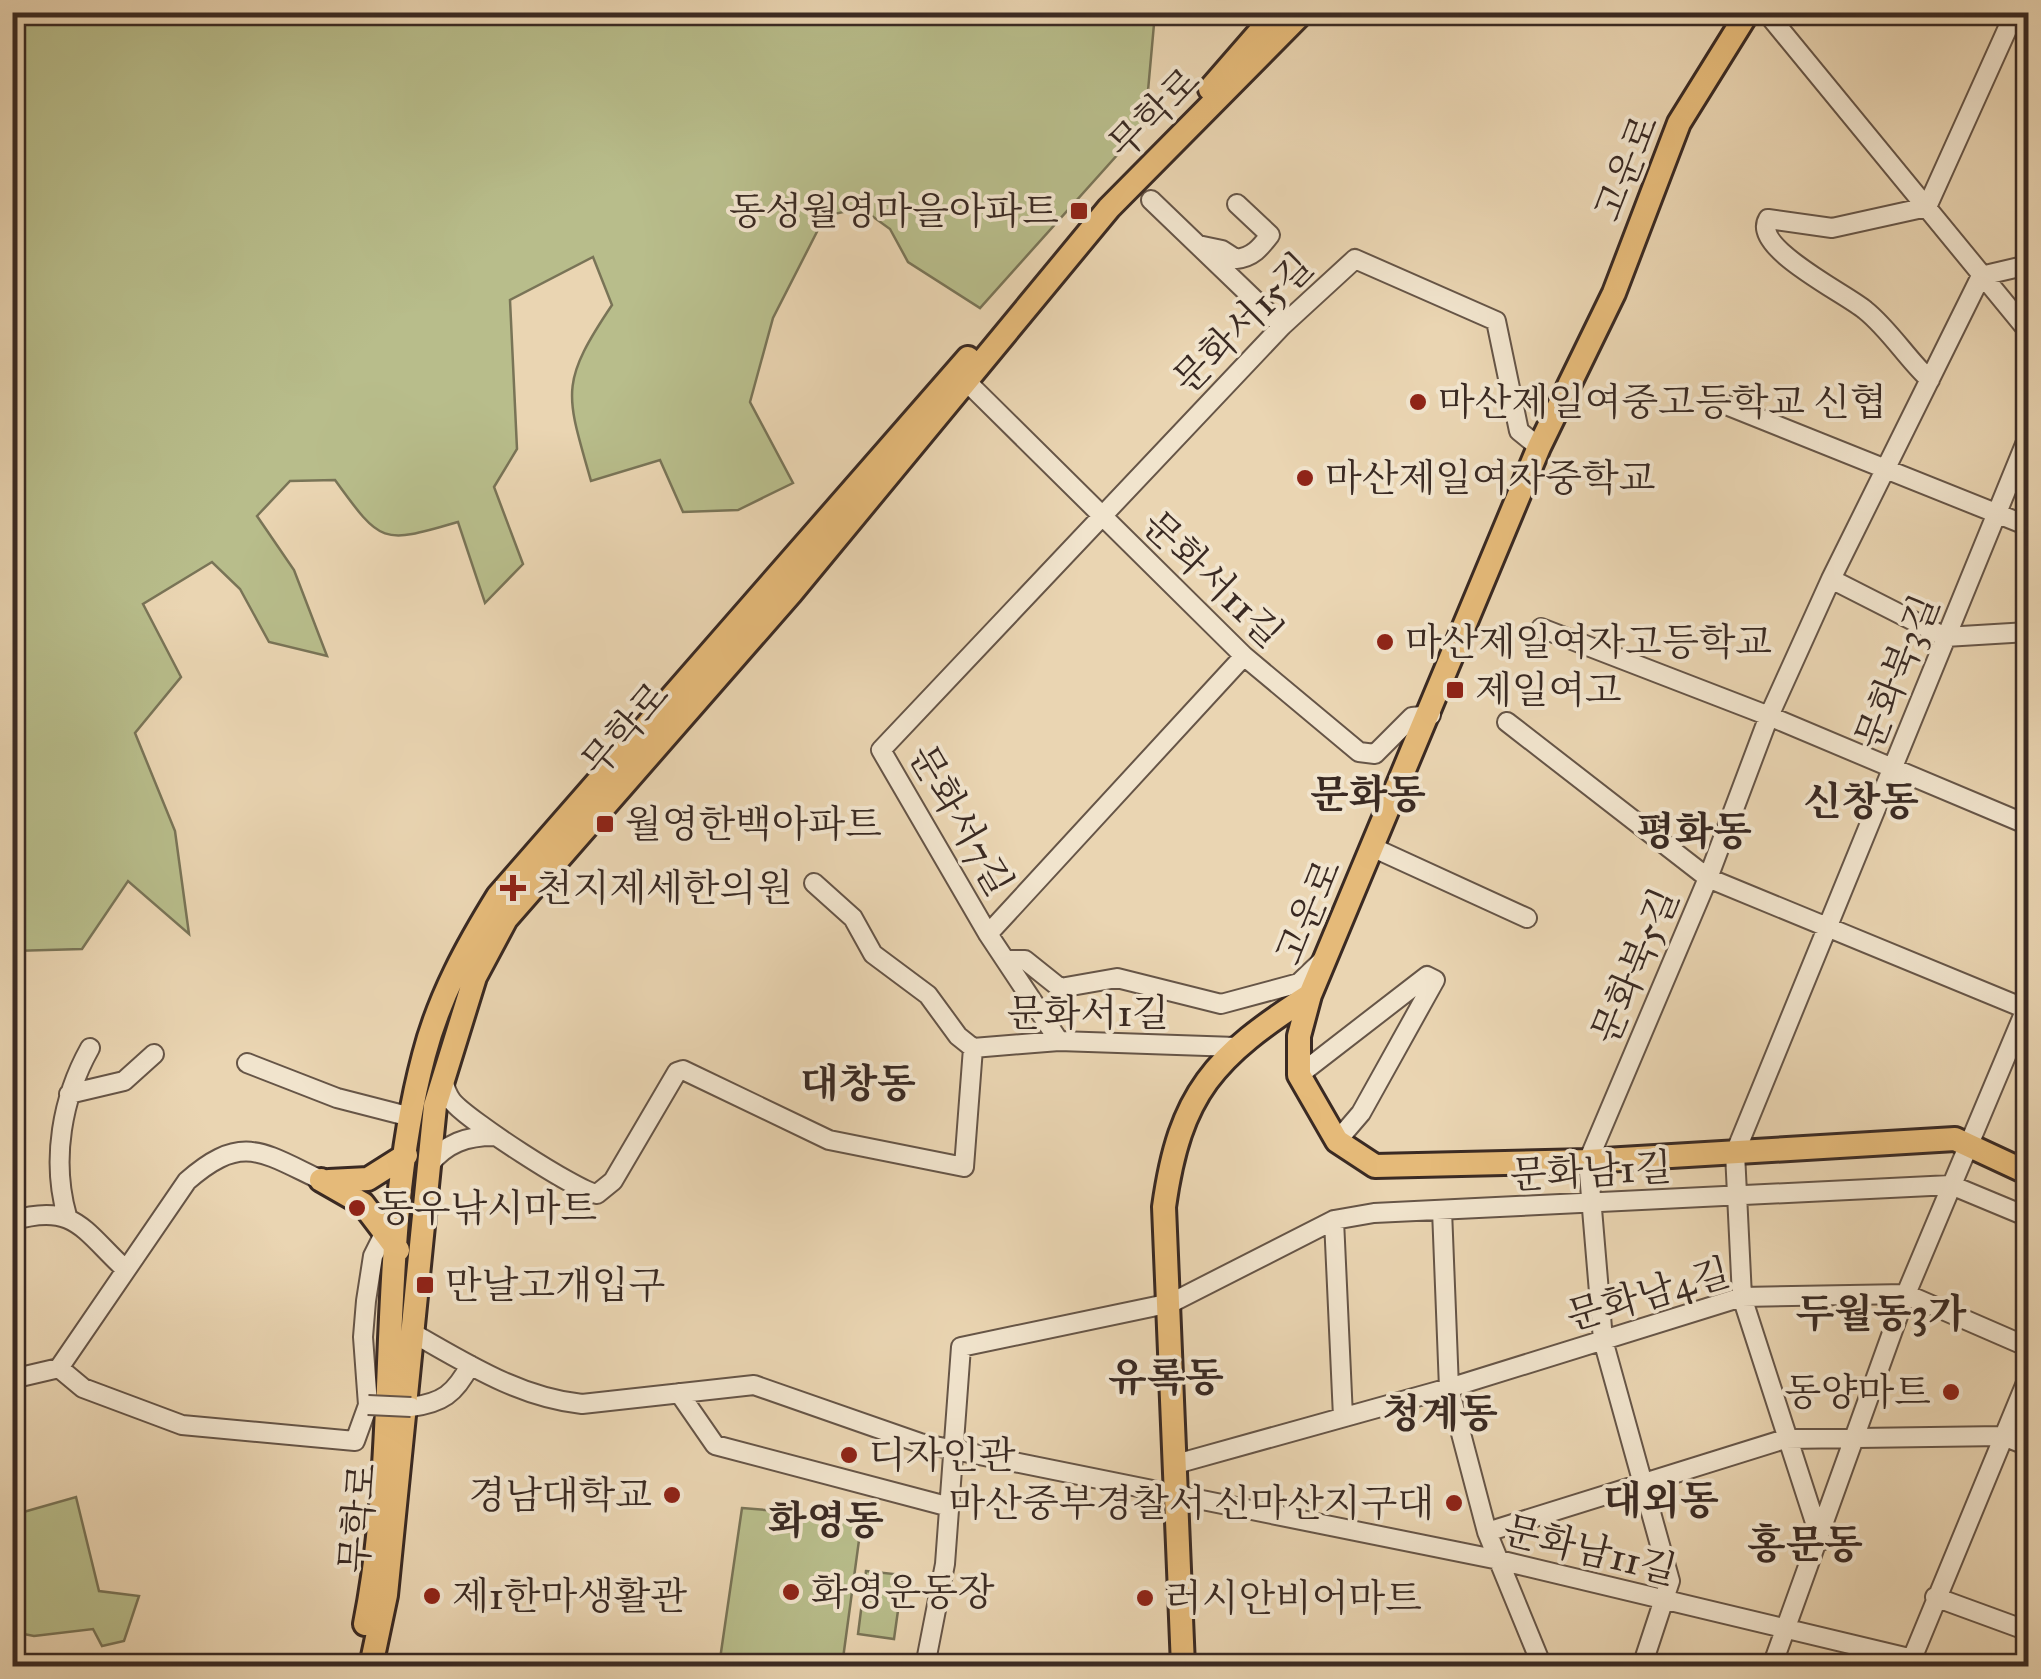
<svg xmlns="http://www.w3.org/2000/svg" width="2041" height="1679" viewBox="0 0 2041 1679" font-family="'IM FELL Great Primer','Noto Serif KR',serif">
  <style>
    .green { fill: #b8bd8b; stroke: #797457; stroke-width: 2.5 }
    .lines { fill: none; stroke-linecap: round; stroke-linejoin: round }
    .minor-casing { stroke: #665547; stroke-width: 22 }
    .major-casing { stroke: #3a2a23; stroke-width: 28 }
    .minor { stroke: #f1e4cd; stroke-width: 18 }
    .major { stroke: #e5ba79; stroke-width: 22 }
    .minor-bridge-casing { stroke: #665547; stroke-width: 22; stroke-linecap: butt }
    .minor-bridge { stroke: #f1e4cd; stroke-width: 18 }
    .poi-dot { fill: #8f2418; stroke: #f1e4cd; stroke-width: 4 }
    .labels { text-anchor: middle; stroke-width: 8; stroke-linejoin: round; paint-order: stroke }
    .street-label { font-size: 38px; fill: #3a2a23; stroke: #f1e4cd }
    .poi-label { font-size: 38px; fill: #3a2a23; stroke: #f1e4cd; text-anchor: start }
    .neighbourhood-label { font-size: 40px; font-weight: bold; fill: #3a2a23; stroke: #f1e4cd }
  </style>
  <rect width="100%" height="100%" fill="#ead5b2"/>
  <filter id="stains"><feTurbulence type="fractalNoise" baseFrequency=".002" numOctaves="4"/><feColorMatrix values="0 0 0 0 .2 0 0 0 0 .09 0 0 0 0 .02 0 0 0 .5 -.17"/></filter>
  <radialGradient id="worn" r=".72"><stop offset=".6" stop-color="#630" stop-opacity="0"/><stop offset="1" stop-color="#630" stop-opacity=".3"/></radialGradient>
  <!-- green -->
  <path class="green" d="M12 13 13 12 1155 13 1145 124 980 308 908 262 890 229 861 208 825 216 773 318 750 402 793 483 738 510 683 512 660 460 591 481C566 393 559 384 612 305L593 257 510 300 517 449 494 487 523 564 485 603 458 522C382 544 382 545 335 480L290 481 257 516 294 570 327 656 269 642 240 589 212 562 143 604 181 677 135 733 175 831 189 934 128 881 82 949 13 951Z
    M76 1497 99 1591 139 1596 124 1641 102 1646 93 1629 34 1636 13 1632V1515Z
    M742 1508 862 1518 842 1666H719Z
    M866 1571 903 1575 894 1639 858 1634Z"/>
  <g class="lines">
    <!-- minor casing -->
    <g class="minor-casing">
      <path id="minor" d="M1766 12 2028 331
        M1151 200 1282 326
        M1198 245 1222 250 1236 259C1253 257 1260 248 1270 235L1237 204
        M1930 380C1907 359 1890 330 1865 310 1845 293 1751 248 1768 219L1832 228 1927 207 2015 12
        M968 383 1244 656 1359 752 1375 754 1412 717 1431 715
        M1711 399 2028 526
        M1831 579 1945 637 2028 632
        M1541 628 1769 716 2028 825
        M1507 722 1708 878 2026 1009
        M1374 848 1527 918
        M814 883 853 918 873 954 928 995 958 1036 973 1048
        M988 934 1244 656
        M1007 960H1025L1060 988 1117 978 1221 1004 1299 983 1323 960
        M1059 1041 988 934 881 750 1282 326 1355 259 1496 321 1519 431 1539 447
        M973 1048 1059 1041 1236 1047
        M247 1063 337 1098 411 1117
        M1299 1075 1427 976 1435 980 1361 1113 1337 1141
        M443 1080C445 1088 447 1095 452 1101 466 1119 578 1192 597 1194L613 1181 677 1072 683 1070 829 1140 964 1167 973 1048
        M69 1094 124 1081 154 1054
        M429 1165C446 1143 467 1136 494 1136
        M1442 1210 1449 1388 1487 1532 1542 1666
        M67 1216C51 1160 62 1098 90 1048
        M1334 1220 1343 1417
        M12 1221C74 1202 83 1230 125 1269
        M411 1332C466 1363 518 1397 582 1404L754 1385 920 1443 1499 1560 1913 1659
        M59 1368 83 1388 182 1425 355 1441 368 1405 363 1337 366 1301 373 1256 388 1226
        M12 1379 59 1368 187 1181C242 1133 262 1152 321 1180
        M679 1393 715 1445 950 1507
        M411 1407C442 1403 455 1394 470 1365
        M1176 1464 1449 1388 1742 1297 1906 1294 2028 1347
        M1487 1532 1785 1439 2003 1436 2028 1446
        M1821 1541 1742 1297 1735 1153 2028 437
        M1935 1597 2028 1631
        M925 1666 945 1564 961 1347 1171 1303 1334 1220 1374 1213 1951 1185 2028 1217
        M1642 1666 1670 1581 1603 1340 1588 1161 1708 878 1769 716 1831 579 1981 276 2028 265
        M1772 1666 1906 1294 2028 1004
        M1909 1666 2028 1378"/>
    </g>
    <!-- major casing -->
    <g class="major-casing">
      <path id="major" d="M1748 12 1679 123 1614 293 1539 447 1310 995 1299 1036V1075L1337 1141 1375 1166 1588 1161 1955 1139 2028 1173
        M1210 89 1277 12
        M321 1180 363 1204 398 1250
        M329 1181 368 1179 406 1155
        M365 1624C402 1437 375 1239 424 1055 439 997 467 946 498 896L968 358
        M371 1666 386 1595 435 1106 475 977 506 919 791 593 1109 208 1303 12
        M1183 1666 1164 1207C1180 1092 1214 1057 1310 995"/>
    </g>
    <!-- minor -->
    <use href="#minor" class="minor"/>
    <!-- major -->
    <use href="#major" class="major"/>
    <!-- minor-bridge casing -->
    <g class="minor-bridge-casing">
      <path id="minor-bridge" d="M368 1405 411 1407"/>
    </g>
    <!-- minor-bridge -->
    <use href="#minor-bridge" class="minor-bridge"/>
  </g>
  <!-- markers -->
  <g class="poi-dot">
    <rect x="1069" y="201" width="20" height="20" rx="5"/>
    <circle cx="1418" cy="402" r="10"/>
    <circle cx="1305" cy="478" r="10"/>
    <circle cx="1385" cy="642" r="10"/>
    <rect x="1445" y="680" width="20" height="20" rx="5"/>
    <rect x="595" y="814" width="20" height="20" rx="5"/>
    <path d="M508 873h10v10h10v10h-10v10h-10v-10h-10v-10h10z"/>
    <circle cx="357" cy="1208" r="10"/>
    <rect x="415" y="1275" width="20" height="20" rx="5"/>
    <circle cx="1951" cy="1392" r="10"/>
    <circle cx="849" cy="1455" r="10"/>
    <circle cx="672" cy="1495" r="10"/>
    <circle cx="1454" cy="1503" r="10"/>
    <circle cx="791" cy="1592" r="10"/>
    <circle cx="432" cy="1596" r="10"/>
    <circle cx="1145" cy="1598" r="10"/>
  </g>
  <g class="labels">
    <!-- street labels -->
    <g class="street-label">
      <text transform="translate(1154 113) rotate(-45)" y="13">무학로</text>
      <text transform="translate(1626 168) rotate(-68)" y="13">고운로</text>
      <text transform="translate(1243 323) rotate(-45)" y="13">문화서15길</text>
      <text transform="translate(1213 579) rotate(44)" y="13">문화서11길</text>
      <text transform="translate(1897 672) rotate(-68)" y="13">문화북3길</text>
      <text transform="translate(625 729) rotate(-49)" y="13">무학로</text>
      <text transform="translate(961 820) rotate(60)" y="13">문화서7길</text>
      <text transform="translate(1308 912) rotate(-67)" y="13">고운로</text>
      <text transform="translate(1635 966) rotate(-67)" y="13">문화북5길</text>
      <text x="1088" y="1026">문화서1길</text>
      <text transform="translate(1591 1171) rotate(-3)" y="13">문화남1길</text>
      <text transform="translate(1648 1294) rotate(-16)" y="13">문화남4길</text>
      <text transform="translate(358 1518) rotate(-85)" y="13">무학로</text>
      <text transform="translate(1590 1550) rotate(14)" y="13">문화남11길</text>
    </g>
    <!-- poi labels -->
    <g class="poi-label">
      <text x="1059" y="224" text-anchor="end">동성월영마을아파트</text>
      <text x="1438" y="415">마산제일여중고등학교 신협</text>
      <text x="1325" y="491">마산제일여자중학교</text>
      <text x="1405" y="655">마산제일여자고등학교</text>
      <text x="1475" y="703">제일여고</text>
      <text x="625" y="837">월영한백아파트</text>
      <text x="536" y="901">천지제세한의원</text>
      <text x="377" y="1221">동우낚시마트</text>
      <text x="445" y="1298">만날고개입구</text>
      <text x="1931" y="1405" text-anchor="end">동양마트</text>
      <text x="869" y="1468">디자인관</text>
      <text x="652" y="1508" text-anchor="end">경남대학교</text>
      <text x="1434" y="1516" text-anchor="end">마산중부경찰서 신마산지구대</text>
      <text x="811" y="1605">화영운동장</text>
      <text x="452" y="1609">제1한마생활관</text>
      <text x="1165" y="1611">러시안비어마트</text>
    </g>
    <!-- neighbourhood labels -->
    <g class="neighbourhood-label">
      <text x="1368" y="808">문화동</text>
      <text x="1861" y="815">신창동</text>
      <text x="1694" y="845">평화동</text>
      <text x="858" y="1097">대창동</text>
      <text x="1881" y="1327">두월동3가</text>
      <text x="1166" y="1391">유록동</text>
      <text x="1440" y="1427">청계동</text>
      <text x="1661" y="1514">대외동</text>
      <text x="826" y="1534">화영동</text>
      <text x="1805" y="1558">홍문동</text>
    </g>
  </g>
  <!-- margin -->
  <rect width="2041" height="1679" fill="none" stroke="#ead5b2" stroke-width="50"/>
  <rect x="15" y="15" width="2011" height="1649" fill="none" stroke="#3a2a23" stroke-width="5"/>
  <rect x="25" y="25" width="1991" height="1629" fill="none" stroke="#3a2a23" stroke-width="2.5"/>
  <rect width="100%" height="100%" filter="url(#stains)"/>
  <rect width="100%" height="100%" fill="url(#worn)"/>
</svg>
